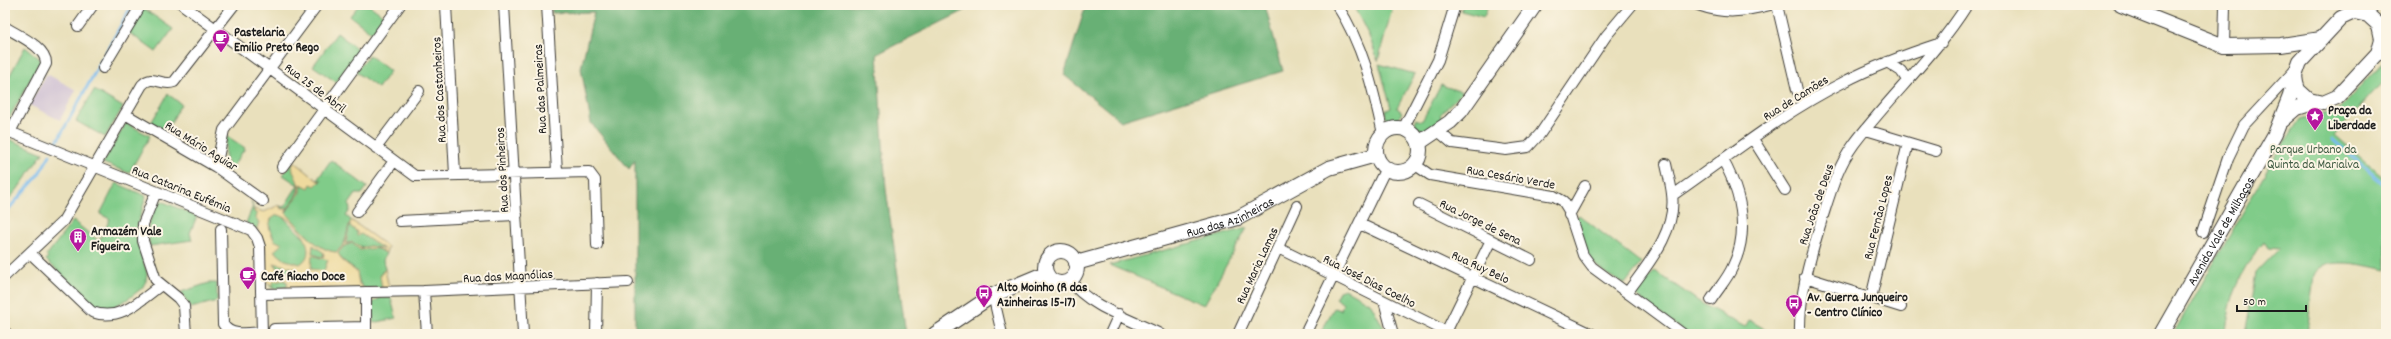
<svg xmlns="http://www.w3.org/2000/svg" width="2391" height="339" viewBox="0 0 2391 339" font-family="Dekko,sans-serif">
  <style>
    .industrial { fill: #ccbed3 }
    .green { fill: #80cc89; stroke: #4e7452 }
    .forest { fill: #68b075; stroke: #426648 }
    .sand { fill: #eeda9e; stroke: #857b5d; fill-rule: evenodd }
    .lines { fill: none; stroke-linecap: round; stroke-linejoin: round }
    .stream { stroke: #79bbef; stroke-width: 3 }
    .street-casing { stroke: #3b3934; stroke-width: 12 }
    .secondary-casing { stroke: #3b3934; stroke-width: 16 }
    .street { stroke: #fff; stroke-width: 10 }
    .secondary { stroke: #fff; stroke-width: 14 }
    .labels { text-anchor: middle; stroke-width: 4; stroke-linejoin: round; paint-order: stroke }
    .poi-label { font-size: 13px; font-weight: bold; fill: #1c1c1c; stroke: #fcf5e5; text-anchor: start }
    .street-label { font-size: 13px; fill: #1c1c1c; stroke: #fcf5e5 }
    .park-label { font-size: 13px; fill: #3f5a42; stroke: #fcf5e5 }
  </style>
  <rect width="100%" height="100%" fill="#fcf5e5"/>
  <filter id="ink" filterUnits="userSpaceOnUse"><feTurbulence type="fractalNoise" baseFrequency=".025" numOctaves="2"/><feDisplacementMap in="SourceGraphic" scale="8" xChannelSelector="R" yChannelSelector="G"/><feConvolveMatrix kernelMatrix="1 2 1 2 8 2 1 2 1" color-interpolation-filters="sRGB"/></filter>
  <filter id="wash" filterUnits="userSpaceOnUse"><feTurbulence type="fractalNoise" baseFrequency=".012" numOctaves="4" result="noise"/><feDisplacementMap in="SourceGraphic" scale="16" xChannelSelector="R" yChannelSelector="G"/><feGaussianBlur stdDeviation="0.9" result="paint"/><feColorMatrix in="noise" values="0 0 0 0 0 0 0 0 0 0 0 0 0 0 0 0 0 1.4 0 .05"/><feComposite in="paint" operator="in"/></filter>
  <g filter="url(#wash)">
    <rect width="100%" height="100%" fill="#e9e0bc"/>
    <!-- industrial -->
    <path class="industrial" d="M47 74 76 90 60 120 29 105Z"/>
    <!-- green -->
    <path class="green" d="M359 5H369L384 16 372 33 350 16Z
      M1353 5H1393L1378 61 1369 36Z
      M1463 5H1488L1484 17 1461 11Z
      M143 8 173 29 156 52 128 32Z
      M337 33 359 50 336 82 313 66Z
      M25 47 39 58 40 62 8 120 5 121V84Z
      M369 55 390 71 378 88 356 72Z
      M2383 63 2386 66V78L2335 135 2386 180V270C2370 266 2323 254 2314 275L2307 334H2245L2256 273 2279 249 2268 248 2264 241C2241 270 2229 297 2226 334H2173L2270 165 2300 119 2339 109Z
      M1379 64 1415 74 1397 108 1402 112 1397 121H1390L1386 118 1385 111 1391 108Z
      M1441 85 1462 92 1440 115 1442 118C1434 124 1426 134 1416 127L1415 119 1422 121Z
      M94 90 123 107 105 137 76 121Z
      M168 94 181 104 166 132 151 123Z
      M126 123 150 136 129 173 103 163Z
      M227 136 245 148 230 171 225 154Z
      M6 138 43 153 17 190 5 203Z
      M331 160 367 187 362 194H356L349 204 350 210 346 216 351 220 344 244 337 252C317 252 299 226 286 213L291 205 284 210 280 206 284 207 298 185 283 175 292 163C297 183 303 183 292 203L301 192V183L303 186 320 182 321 180H317Z
      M116 183 146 196 135 234 147 273 146 281 142 288 128 299 107 310 94 305 46 260 48 257 46 256 73 221 99 241 110 219 100 214Z
      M161 201 197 216 190 233 192 240 150 246C146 229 150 219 157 203Z
      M251 201 254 212 257 214 259 226 257 229 246 223 253 206Z
      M281 215 308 242C309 252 309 259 300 264L285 260 274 251 280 244 274 240 269 223 273 216Z
      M1579 215 1641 263 1625 284C1589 267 1585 255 1576 218Z
      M349 225 357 232 383 246 384 249 370 246 362 248 352 242 345 244Z
      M1247 228 1204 305 1109 265Z
      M352 243C364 250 374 245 386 253L383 260 385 269 381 273 382 288H364C357 283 360 275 354 269 348 263 341 261 338 253L344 246Z
      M313 245 323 251 324 256 320 257 312 253Z
      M312 255 328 260 324 271 310 269Z
      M274 262 298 269 289 273 279 270Z
      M1655 271 1701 303 1745 327 1749 320 1770 332 1769 334H1687L1634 294Z
      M283 280 288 283 287 287 280 288V290L272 288 267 283 273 286 272 282Z
      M209 283H217V301L191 308 181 292Z
      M1345 289 1371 304 1387 334H1320L1334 308 1341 310 1343 304 1336 298 1339 291Z
      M391 298 396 318 373 323V302L380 298Z"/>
    <!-- forest -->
    <path class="forest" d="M552 5H976L877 54 886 189 906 334H635V160L629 169 591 123 581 68 594 12 552 13Z
      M1086 5H1265L1283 71 1121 121 1064 75Z"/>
    <!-- sand -->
    <path class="sand" d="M294 161 318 181 321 180 315 186 311 184 309 188 301 184V192L286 211V213C299 226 317 252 337 252L344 244 351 220 388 247 386 253 376 248 360 250 352 243 344 246 338 253 342 260 357 272 359 284 364 288 280 290V288L287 287 288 283 285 280 272 282 274 286 267 283 265 244 257 229 259 222 256 219 257 214 254 212V209L264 212 279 205 281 209H287C291 204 298 196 299 190 300 180 288 169 294 161ZM277 215C293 216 322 251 300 264L285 260 274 251 282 244 274 240 269 227 271 219ZM349 225 357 232V236L361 234 384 249 370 246 362 248 352 242 346 244ZM313 245 323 252 324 256 320 257 312 253ZM312 255 328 260 324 271 311 269ZM274 263 297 269 289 273 279 270Z
      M385 269 389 288H382L380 276Z"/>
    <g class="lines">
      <!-- stream -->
      <path class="stream" d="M2332 139 2386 186
        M55 145 132 5
        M5 213 37 177 50 155"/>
    </g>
  </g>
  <g filter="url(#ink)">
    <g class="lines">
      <!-- street casing -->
      <g class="street-casing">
        <path id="street" d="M183 5 415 176 589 172 595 180 597 245
          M446 5 455 175
          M504 5 523 334
          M547 5 557 171
          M1337 5C1363 45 1373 88 1383 134
          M1698 5C1727 15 1741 12 1770 5
          M1777 5 1797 90 1804 104
          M78 26 93 5
          M5 27C17 35 47 47 46 64L10 132
          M2224 46 2225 5
          M1887 62 1901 71 1907 80
          M103 68 141 5
          M125 114 216 167 263 201
          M1403 129 1438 60 1455 5
          M5 130 251 230 257 238 260 247 262 334
          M1866 130 1936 151
          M1438 131 1452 143 1506 150 1528 147 1540 134 1606 36 1632 5
          M1753 139 1785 190
          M376 148 419 91
          M1414 164 1430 175 1554 196 1563 201 1568 209 1583 255 1592 267 1683 334
          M216 167 224 130 317 5
          M282 167 400 5
          M156 192 143 224V241L156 280 178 298 184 306 186 334
          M1673 195C1728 157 1782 113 1842 83 1874 66 1907 54 1941 43
          M1419 204 1531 260
          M357 212 394 161
          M1569 215 1585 186
          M400 221 517 215
          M1360 224 1592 334
          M221 229 223 324C230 337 249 333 262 332
          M2203 232 2228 158 2244 125 2296 69
          M1278 248 1451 334
          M30 253 92 312C120 322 140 301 161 285
          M5 276 63 221 142 85C153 73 161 87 174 82L234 5
          M1805 277 1901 307
          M1070 280C1085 305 1134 321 1160 334
          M424 291 427 334
          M366 292V334
          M1627 293C1647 265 1677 232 1672 194 1671 184 1668 174 1666 164
          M262 294 424 291 628 282
          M993 295 1002 334
          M1871 298 1908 143
          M1711 300C1718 289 1728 278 1733 266 1750 230 1741 193 1723 160
          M1384 301 1393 334
          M5 332 7 334
          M1446 332 1491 240
          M274 334V329L366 327
          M596 334 597 283
          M1110 334 1119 314
          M1238 334 1297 206
          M1305 334 1386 168
          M1800 334C1799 294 1810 259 1821 222 1830 194 1837 167 1854 144 1890 96 1935 56 1967 5"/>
      </g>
      <!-- secondary casing -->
      <g class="secondary-casing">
        <g id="secondary">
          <path d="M2121 5 2224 46 2281 45 2321 39"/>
          <path d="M2354 12 2368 15 2379 25 2382 39 2378 53 2337 97 2323 103 2309 100 2298 90 2296 83 2295 76 2300 62 2341 18Z"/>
          <path d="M2282 121 2297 108 2316 102"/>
          <circle cx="1398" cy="150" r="22"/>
          <path d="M1419 143 1450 122 1461 111 1535 5"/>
          <circle cx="1061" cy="267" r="16"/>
          <path id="s1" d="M1076 263 1238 218 1329 168 1376 155"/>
          <path d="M935 334 993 295 1046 273"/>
          <path id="s2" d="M2161 334 2275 134 2290 96 2295 76"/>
        </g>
      </g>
      <!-- street -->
      <use href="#street" class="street"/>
      <!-- secondary -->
      <use href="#secondary" class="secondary"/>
    </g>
  </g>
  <!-- icons -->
  <defs>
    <g id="cafe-pin" transform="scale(0.9)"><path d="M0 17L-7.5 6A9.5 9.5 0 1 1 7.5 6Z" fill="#b5179e" stroke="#fcf5e5"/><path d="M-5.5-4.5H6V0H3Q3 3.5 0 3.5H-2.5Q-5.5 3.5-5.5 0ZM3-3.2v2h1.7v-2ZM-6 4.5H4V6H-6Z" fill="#fff"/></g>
    <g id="sight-pin" transform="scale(0.9)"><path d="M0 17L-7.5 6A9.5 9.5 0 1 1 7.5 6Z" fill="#b5179e" stroke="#fcf5e5"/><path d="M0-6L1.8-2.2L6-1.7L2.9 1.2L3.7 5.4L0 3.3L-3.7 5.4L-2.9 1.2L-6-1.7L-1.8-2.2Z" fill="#fff"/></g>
    <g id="building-pin" transform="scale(0.9)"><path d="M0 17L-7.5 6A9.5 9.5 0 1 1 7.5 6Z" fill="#b5179e" stroke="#fcf5e5"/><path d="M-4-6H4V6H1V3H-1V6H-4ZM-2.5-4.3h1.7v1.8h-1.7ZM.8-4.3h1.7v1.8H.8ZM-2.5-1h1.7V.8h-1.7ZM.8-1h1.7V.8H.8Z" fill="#fff"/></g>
    <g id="bus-pin" transform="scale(0.9)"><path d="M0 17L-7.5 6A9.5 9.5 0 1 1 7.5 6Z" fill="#b5179e" stroke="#fcf5e5"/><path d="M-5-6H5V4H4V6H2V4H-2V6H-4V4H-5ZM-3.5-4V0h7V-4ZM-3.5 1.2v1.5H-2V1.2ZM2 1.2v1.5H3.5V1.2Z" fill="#fff"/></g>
  </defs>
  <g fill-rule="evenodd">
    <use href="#cafe-pin" x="221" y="38"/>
    <use href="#sight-pin" x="2315" y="116"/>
    <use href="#building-pin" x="78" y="237"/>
    <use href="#cafe-pin" x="248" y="275"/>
    <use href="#bus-pin" x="984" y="293"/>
    <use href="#bus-pin" x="1794" y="303"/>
  </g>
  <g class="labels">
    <!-- poi labels -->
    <g class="poi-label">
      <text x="234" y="36">Pastelaria<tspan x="234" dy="15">Emilio Preto Rego</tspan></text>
      <text x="2328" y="114">Praça da<tspan x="2328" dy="15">Liberdade</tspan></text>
      <text x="91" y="235">Armazém Vale<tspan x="91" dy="15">Figueira</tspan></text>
      <text x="261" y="280">Café Riacho Doce</text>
      <text x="997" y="291">Alto Moinho (R das<tspan x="997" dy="15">Azinheiras 15-17)</tspan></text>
      <text x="1807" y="301">Av. Guerra Junqueiro<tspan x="1807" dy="15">- Centro Clínico</tspan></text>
    </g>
    <!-- street labels -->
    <g class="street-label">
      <text transform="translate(316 87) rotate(37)" y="5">Rua 25 de Abril</text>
      <text transform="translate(539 89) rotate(-93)" y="5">Rua das Palmeiras</text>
      <text transform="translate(438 90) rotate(-93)" y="5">Rua dos Castanheiros</text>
      <text transform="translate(1795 97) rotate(-32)" y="5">Rua de Camões</text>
      <text transform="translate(202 145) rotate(32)" y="5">Rua Mário Aguiar</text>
      <text transform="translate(501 170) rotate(-93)" y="5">Rua dos Pinheiros</text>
      <text transform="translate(1511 176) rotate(10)" y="5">Rua Cesário Verde</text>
      <text transform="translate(182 188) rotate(22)" y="5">Rua Catarina Eufémia</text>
      <text transform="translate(1815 204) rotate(-71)" y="5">Rua João de Deus</text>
      <text dy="5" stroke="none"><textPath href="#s1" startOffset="161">Rua das Azinheiras</textPath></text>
      <text transform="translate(1877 217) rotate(-76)" y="5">Rua Fernão Lopes</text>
      <text transform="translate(1481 221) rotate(26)" y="5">Rua Jorge de Sena</text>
      <text dy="5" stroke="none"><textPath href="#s2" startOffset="119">Avenida Vale de Milhaços</textPath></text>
      <text transform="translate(1256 265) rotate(-65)" y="5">Rua Maria Lamas</text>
      <text transform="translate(1481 266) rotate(25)" y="5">Rua Ruy Belo</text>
      <text transform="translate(508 275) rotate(-3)" y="5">Rua das Magnólias</text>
      <text transform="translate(1370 280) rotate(27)" y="5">Rua José Dias Coelho</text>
    </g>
    <!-- park labels -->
    <g class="park-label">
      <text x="2313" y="153">Parque Urbano da<tspan x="2313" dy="15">Quinta da Marialva</tspan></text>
    </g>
  </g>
  <!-- margin -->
  <rect width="2391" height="339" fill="none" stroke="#fcf5e5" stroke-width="20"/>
  <!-- scale -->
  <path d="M2237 305v6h69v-6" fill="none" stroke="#1c1c1c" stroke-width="2"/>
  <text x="2243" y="305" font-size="12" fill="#1c1c1c" stroke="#fcf5e5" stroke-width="3" paint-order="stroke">50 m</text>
</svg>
